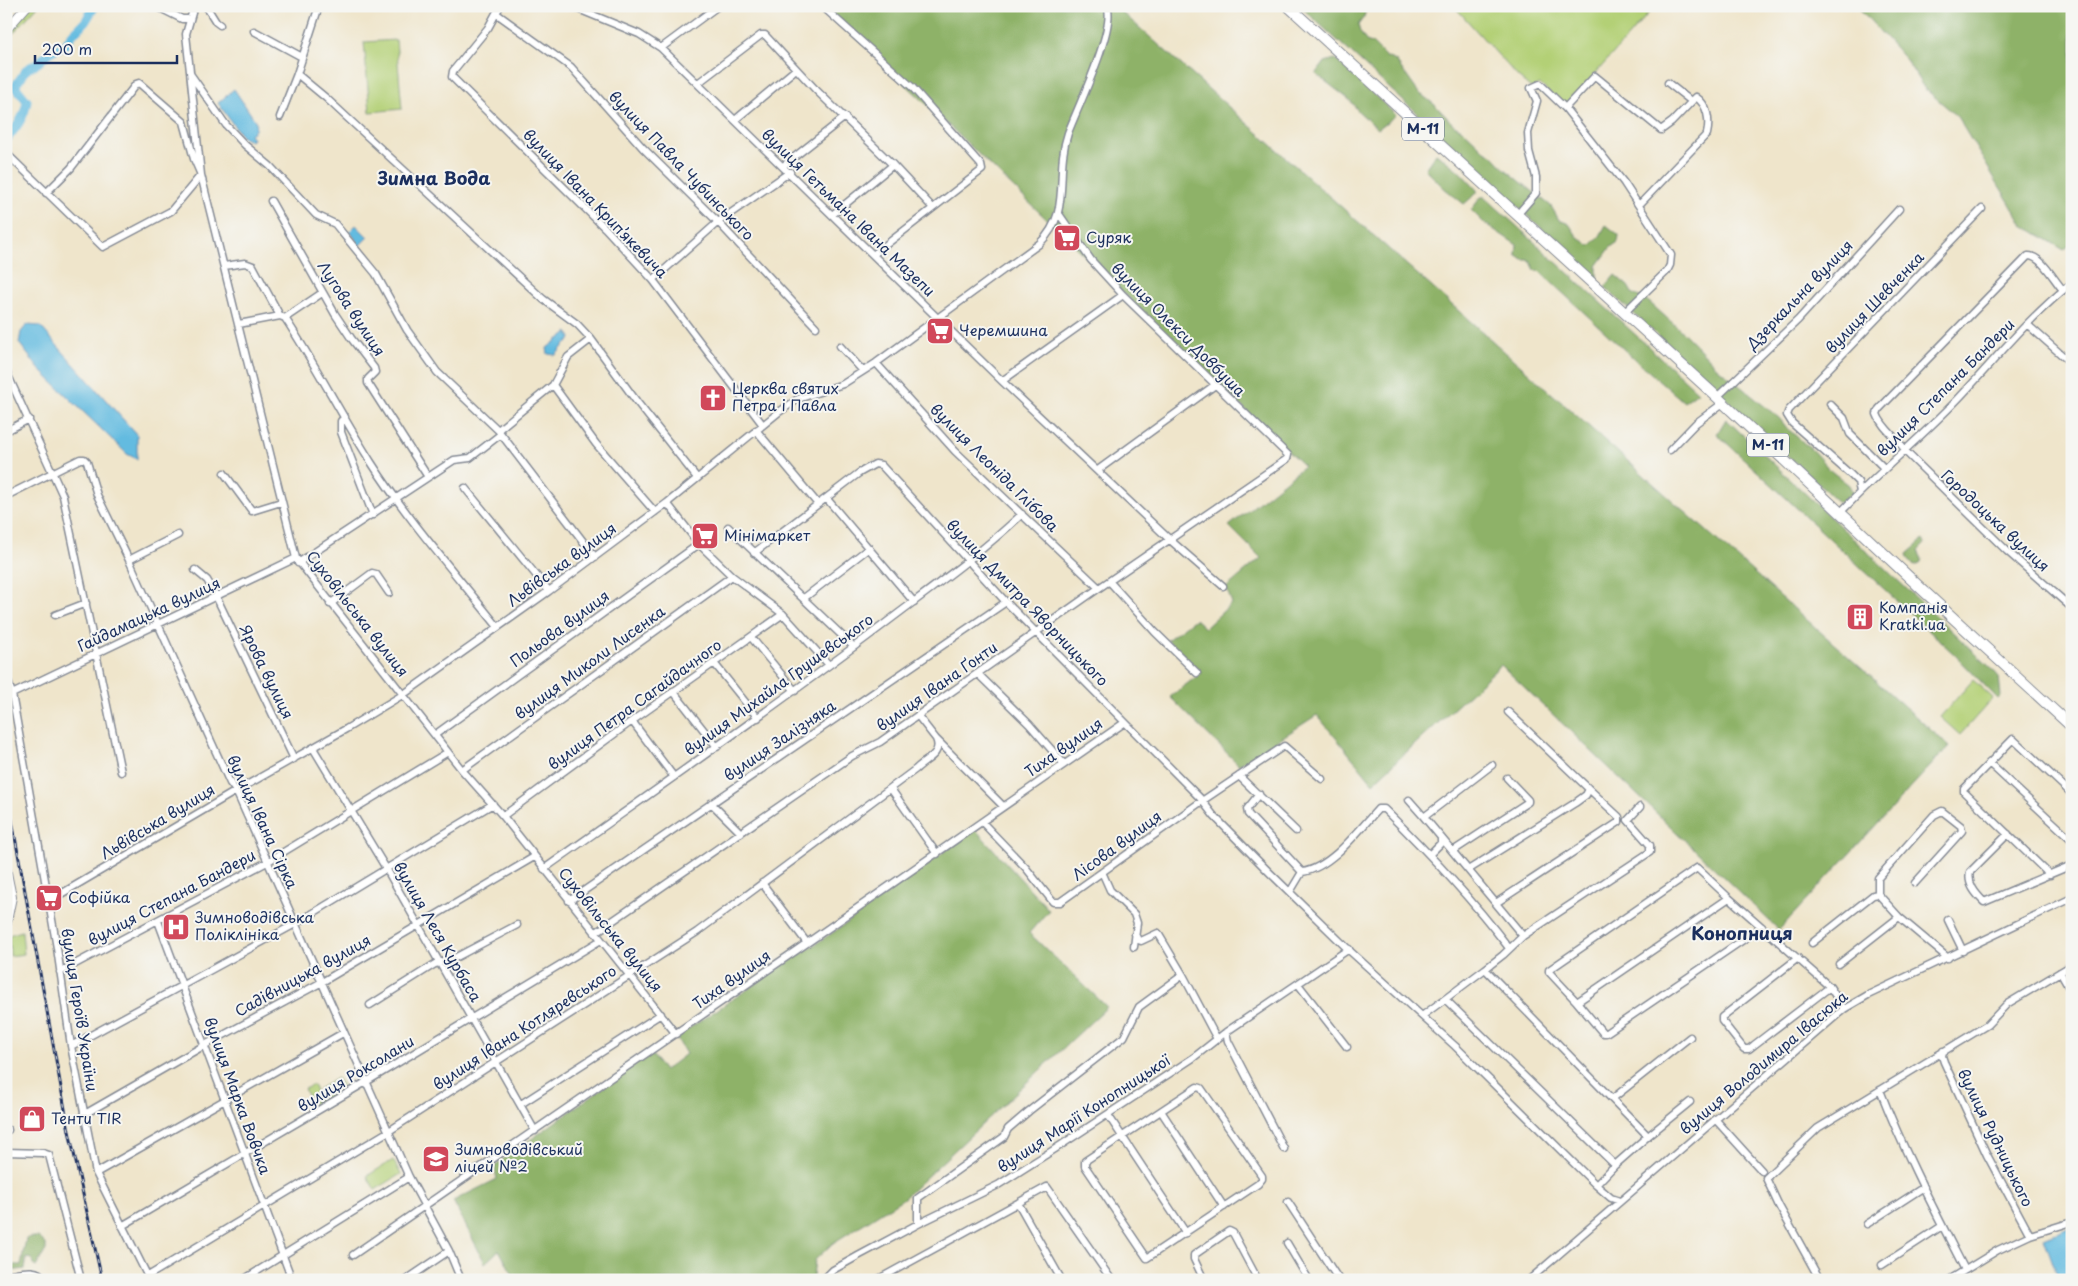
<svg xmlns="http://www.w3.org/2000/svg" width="2078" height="1286" viewBox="0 0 2078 1286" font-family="'Playpen Sans',sans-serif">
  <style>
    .green { fill: #b3d076; stroke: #67806a }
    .forest { fill: #8eb267; stroke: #547062 }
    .water { fill: #63bbe0; stroke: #3f759f }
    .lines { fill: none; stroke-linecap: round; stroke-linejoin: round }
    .river { stroke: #63bbe0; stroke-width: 9 }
    .minor-casing { stroke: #858a94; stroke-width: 9 }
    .major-casing { stroke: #858a94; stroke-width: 10 }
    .highway-casing { stroke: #858a94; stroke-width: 12 }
    .minor { stroke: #fff; stroke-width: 6 }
    .major { stroke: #fff; stroke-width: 8 }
    .highway { stroke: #fff; stroke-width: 10 }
    .rail-casing { stroke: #1b2f5e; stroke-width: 3 }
    .rail { stroke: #f6f6f2; stroke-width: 1; stroke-dasharray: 4; stroke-linecap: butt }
    .labels { text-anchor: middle; stroke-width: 4; stroke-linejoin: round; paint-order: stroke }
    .shield { fill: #f6f6f2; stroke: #5d6b8a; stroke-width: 1 }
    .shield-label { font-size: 14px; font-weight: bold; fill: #1b2f5e }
    .street-label { font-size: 15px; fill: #1b2f5e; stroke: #f6f6f2 }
    .poi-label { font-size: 15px; fill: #1b2f5e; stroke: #f6f6f2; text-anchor: start }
    .quarter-label { font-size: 18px; font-weight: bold; fill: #1b2f5e; stroke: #f6f6f2 }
  </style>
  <rect width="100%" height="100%" fill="#f6f6f2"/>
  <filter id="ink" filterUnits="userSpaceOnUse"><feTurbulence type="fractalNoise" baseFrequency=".02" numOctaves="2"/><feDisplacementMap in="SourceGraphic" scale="10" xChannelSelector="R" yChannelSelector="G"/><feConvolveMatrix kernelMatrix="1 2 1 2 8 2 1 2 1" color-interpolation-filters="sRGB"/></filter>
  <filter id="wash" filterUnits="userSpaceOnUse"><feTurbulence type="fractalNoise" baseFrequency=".0096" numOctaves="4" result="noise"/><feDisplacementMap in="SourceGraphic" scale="20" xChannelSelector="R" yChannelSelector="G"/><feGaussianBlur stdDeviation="1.12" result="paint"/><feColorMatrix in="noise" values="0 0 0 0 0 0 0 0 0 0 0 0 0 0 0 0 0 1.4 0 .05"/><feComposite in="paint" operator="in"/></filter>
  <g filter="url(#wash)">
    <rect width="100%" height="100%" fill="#efe5cb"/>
    <!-- green -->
    <path class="green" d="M32 6H38L6 41 8 31Z
      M1454 6H1655L1565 108 1540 84 1531 88 1518 77Z
      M396 40 402 109 370 112 364 42Z
      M1973 680 1993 698 1960 735 1940 717Z
      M22 931 24 954 10 956 9 935Z
      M337 1078 343 1088 324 1099 319 1089Z
      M313 1085 321 1101 313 1105 304 1089Z
      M393 1160 401 1174 375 1190 367 1176Z"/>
    <!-- forest -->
    <path class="forest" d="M824 6H1115L1949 746 1779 930 1501 665 1373 783 1317 715 1239 765 1170 697 1201 673 1167 640 1195 619 1205 628 1232 603 1226 588 1261 558 1229 526 1304 466Z
      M1300 6H1367L1364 17 1358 25 1360 32 1366 41 1372 43 1386 57 1396 61 1418 92 1435 105 1454 125 1462 129 1485 151 1492 155 1505 169 1551 206 1559 220 1569 224 1577 236 1590 246 1600 236 1606 225 1619 235 1618 242 1611 247 1597 266V279Z
      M1857 6H2072V243L2064 250 2023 225 1956 115 1924 88 1906 60Z
      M1335 59 1396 115 1378 129 1358 111 1351 101 1316 74 1325 62Z
      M1436 153 1459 171 1477 190V193L1464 204 1444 188 1425 169Z
      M1481 197H1485L1698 392 1684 402 1631 356 1539 271 1535 270 1530 260H1523L1516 255 1517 245 1484 223 1471 210Z
      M1615 275 1628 286 1632 293 1649 302 1686 335 1715 365 1713 364 1779 418 1787 428 1813 451 1831 471 1849 485 1853 493 1839 503 1605 287Z
      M1726 419 1993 670 1999 677 2001 696 1998 699 1954 654 1717 434Z
      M1923 540 1925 544 1918 551 1922 559 1920 564 1914 566 1908 559 1907 554Z
      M975 829 1049 910 1029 933 1107 1007 904 1198 833 1243 815 1260 813 1276 811 1280H516L499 1250 485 1263 453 1201 497 1179 494 1166 651 1053 664 1071 686 1054 676 1037 844 925Z
      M30 1237H38L46 1244V1250L36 1267 33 1265 32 1259 26 1258 25 1269 9 1271 7 1268 8 1265H21L26 1239Z"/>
    <!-- water -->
    <path class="water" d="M234 89 256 122 255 130 250 134 253 139 251 141 242 137 218 103Z
      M356 225 368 237 359 246 350 231Z
      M27 325 40 326 137 435V459L127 454 39 369 19 343 21 332Z
      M568 332 571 338 569 342 565 344 556 355 548 354 547 348Z
      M2071 1227 2072 1278 2059 1280 2044 1238Z"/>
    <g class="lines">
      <!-- river -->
      <path class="river" d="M6 140C16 128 25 117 27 101L15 86 27 69 38 63 50 52 65 45 72 35 85 22 95 6"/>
    </g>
  </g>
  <g filter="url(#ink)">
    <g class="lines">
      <!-- minor casing -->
      <g class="minor-casing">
        <path id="minor" d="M156 6 182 19H189
          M194 6 186 34 201 175 296 558 462 770 503 816 676 1034
          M206 6 216 22 220 25
          M500 6 488 28 453 71 452 77 605 228 653 280 763 425
          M571 6 639 34 661 48 1002 381 1169 539 1223 586
          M822 6 912 87 981 165 982 170 874 254
          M497 14 571 67 643 148 718 222 816 327
          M254 31 302 57
          M661 48 718 6
          M297 74 326 98 543 299 577 324 591 339 637 402 697 478
          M191 75 226 125 245 145 270 166 316 215 335 224 376 274 407 330 437 372 498 430 595 557
          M698 83 761 35H765L815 89 893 165 932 207
          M1668 83 1691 101
          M1565 108 1624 183 1671 255 1670 265 1667 271 1624 313
          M280 117 297 74 319 6
          M735 120 796 69
          M6 153 103 247 171 211 201 175 194 159 184 122 139 83 136 84 71 168 46 193
          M783 166 845 117
          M271 201 335 314 351 338 374 368 375 372 368 379V383L428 477
          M832 215 893 165
          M1517 215 1536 193V177L1529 151 1528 133 1537 101 1531 88 1540 84 1565 108 1595 76 1661 130 1672 122 1696 97C1708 105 1710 121 1707 134L1639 205
          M224 266 245 263 253 266 280 316 285 318C316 365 341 415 371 462 408 520 455 573 498 627
          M653 280 718 222 790 172
          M2063 290C2054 280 2041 255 2028 256L1879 409 1877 414C1882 429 1900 440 1908 454L2007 551 2072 608
          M285 318 322 293
          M239 324 280 316
          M2028 325 2072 364
          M840 346 863 371
          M876 363 955 451 1099 588
          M6 371 63 496 121 772
          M1002 381 1123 295
          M553 385 596 444 655 512
          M1717 397 1798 320 1899 209
          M1830 404 1844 418 1850 434 1884 468
          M345 417 341 421V432L373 515
          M498 430 553 385 568 357 591 339
          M756 430 817 503
          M6 431 29 419
          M1670 450 1696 423 1723 403
          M1098 470 1215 385
          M224 473 252 511 281 502
          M465 488 549 591
          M1860 492 1858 482 1851 475 1792 423 1787 415 1789 410 1982 209
          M6 496 80 459H84L87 462 97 495 129 560 230 783 236 791 409 1177 449 1251 461 1280
          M827 499 914 602
          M667 503 699 544 732 576 783 614 829 665
          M1840 513C1877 473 1920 439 1958 399 1995 360 2029 317 2072 283
          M728 527 854 647
          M754 553 859 473 875 464 881 465 1006 602 1200 798 1214 816 1268 871 1351 952 1455 1046 1596 1185 1611 1198 1620 1201
          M129 560 178 535
          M298 563 454 460 470 458 501 434
          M195 570 207 580 213 590 294 759
          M1109 581 1155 632 1197 673
          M804 598 869 548
          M330 604 372 573 376 574 389 593
          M55 615 86 603
          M751 637 795 691
          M714 663 758 718
          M978 674 1029 724 1064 764
          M6 675 12 694 57 948 71 1046 96 1173 149 1279
          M673 691 717 747
          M12 694 296 558
          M1508 712 1589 789
          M918 716 936 739 1003 806
          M632 721 674 777
          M436 734 699 544
          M313 748 387 870 535 1131
          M1989 763 2072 840
          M1492 765 1424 817 1523 936
          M462 770 732 576
          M1239 776 1296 831
          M891 789 937 854
          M1259 794 1247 809 1248 814 1302 872C1331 868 1359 830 1378 809H1384C1429 853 1471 898 1509 948
          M1409 800 1424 817
          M711 803 741 833
          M503 816 632 721 783 614
          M982 822 1026 868 1053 902H1060L1202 801 1284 746 1322 779
          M2008 834 1970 872C1967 884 1976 894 1984 902L2072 865
          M1453 851 1528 802V800L1507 778
          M1430 854 1441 843V839
          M544 869C658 788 772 709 883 625 930 589 979 555 1022 514
          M1468 870 1575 803 1586 795 1589 789 1619 817V822L1496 903
          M1102 872 1110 890 1134 914 1137 923 1134 947
          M2050 875 1964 792V789L2013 739 2072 794
          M762 883 807 943
          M1915 883 1962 831 1961 826 1942 811 1934 815 1878 878V894L1899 917 1948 958
          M1290 892 1302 872
          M1729 898 1577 1002 1603 1033H1606L1762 927
          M49 901 236 791 346 729 404 694 549 591 667 503 779 412 798 399 843 384 876 363 1039 244C1073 212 1054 174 1068 133 1077 109 1117 26 1107 6
          M569 901 1006 602
          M1948 920 1963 951
          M158 921 292 1280
          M595 933 852 756 880 742 1099 588 1287 459 1288 455 1123 295 1091 260 1059 214
          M1812 943 1873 895 1878 894
          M1798 958 1722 1017V1021L1744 1049H1749L1754 1045 1830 987
          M1839 964 1899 917
          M1485 969 1503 955 1523 936 1650 852V845L1628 820 1640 807
          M60 972 267 862 448 752
          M2060 972 2072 993
          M1183 975 1217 1039
          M1298 984 1347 1047
          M1577 1002 1549 972V970L1697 868 1729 898 1830 987 1844 1009
          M370 1005 435 964 449 961 517 925
          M1422 1016 1445 999
          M1226 1032 1228 1041 1284 1149
          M71 1046 295 924 493 804
          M1943 1051 1942 1056 1944 1062 1987 1155 2030 1235
          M1197 1087 1201 1088 1262 1176V1179L1258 1184 1147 1258 1085 1166V1161Z
          M1880 1090C1904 1152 1935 1211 1965 1270
          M1612 1099 1690 1037
          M521 1104 661 1014
          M1161 1111 1224 1207
          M83 1115 205 1045 322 982 534 857
          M1108 1115 1186 1233
          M1715 1119 1762 1171
          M6 1130H8
          M1648 1136 1690 1102
          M6 1152 43 1153 49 1155 81 1280
          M96 1173 343 1033
          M1596 1185 1615 1165 1648 1136 1485 969 1445 999 1615 1165
          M1288 1202 1339 1280
          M1018 1203 1061 1279
          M918 1224V1198L1004 1137 1008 1129 1029 1111 1124 1037 1139 1007 1183 975 1158 933 1141 941 1138 940 1135 934
          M1867 1224 1924 1187
          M122 1226 366 1082 601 940
          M1287 1243 1309 1280
          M353 1255 807 943 1124 723
          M1882 1265 1942 1226
          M6 1275C19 1273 38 1266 45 1280
          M148 1276 389 1131 697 932 916 769C926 759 943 754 936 739
          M243 1280 409 1177
          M406 1280 449 1251
          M823 1280 833 1270 858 1256 918 1224 998 1185 1055 1149 1193 1058 1226 1032 1349 949
          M877 1280 1047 1187 1111 1279
          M1204 1280 1194 1259V1255L1229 1231 1233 1233 1258 1280
          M1529 1280 1844 1009 1868 995 2072 898
          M1820 1280 1779 1206 1766 1178 1818 1128 1987 1025 2007 1004 2072 965
          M1949 1280 1998 1250 2030 1235 2072 1222"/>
      </g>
      <!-- major casing -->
      <g class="major-casing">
        <path id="major" d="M6 30 27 6
          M6 868 12 897 6 926"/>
      </g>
      <!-- highway casing -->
      <g class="highway-casing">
        <path id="highway" d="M1288 6 1717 397 1927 594 2072 727"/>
      </g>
      <!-- minor -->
      <use href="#minor" class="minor"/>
      <!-- major -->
      <use href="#major" class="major"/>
      <!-- highway -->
      <use href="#highway" class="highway"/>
      <!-- rail casing -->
      <g class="rail-casing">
        <path id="rail" d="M6 788 69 1131 102 1280"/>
      </g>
      <!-- rail -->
      <use href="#rail" class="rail"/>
    </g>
  </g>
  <!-- icons -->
  <defs>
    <g id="supermarket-square" transform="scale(1.4375)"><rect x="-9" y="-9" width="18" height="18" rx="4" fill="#d1495b" stroke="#f6f6f2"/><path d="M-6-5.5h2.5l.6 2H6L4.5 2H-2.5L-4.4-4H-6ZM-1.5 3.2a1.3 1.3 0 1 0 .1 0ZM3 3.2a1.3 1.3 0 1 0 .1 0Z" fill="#fff"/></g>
    <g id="church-square" transform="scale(1.4375)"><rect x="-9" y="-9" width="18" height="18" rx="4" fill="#d1495b" stroke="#f6f6f2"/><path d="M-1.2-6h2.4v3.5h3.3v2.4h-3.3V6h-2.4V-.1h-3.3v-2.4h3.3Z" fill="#fff"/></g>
    <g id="building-square" transform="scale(1.4375)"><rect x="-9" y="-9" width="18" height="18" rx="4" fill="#d1495b" stroke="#f6f6f2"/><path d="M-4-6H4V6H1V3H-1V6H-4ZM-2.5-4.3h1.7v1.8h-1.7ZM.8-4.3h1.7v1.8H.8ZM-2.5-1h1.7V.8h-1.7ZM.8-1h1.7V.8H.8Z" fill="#fff"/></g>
    <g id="hospital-square" transform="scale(1.4375)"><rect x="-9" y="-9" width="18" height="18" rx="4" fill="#d1495b" stroke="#f6f6f2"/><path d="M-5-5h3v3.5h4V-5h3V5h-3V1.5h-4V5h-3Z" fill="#fff"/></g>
    <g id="shop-square" transform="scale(1.4375)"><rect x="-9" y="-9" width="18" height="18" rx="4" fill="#d1495b" stroke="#f6f6f2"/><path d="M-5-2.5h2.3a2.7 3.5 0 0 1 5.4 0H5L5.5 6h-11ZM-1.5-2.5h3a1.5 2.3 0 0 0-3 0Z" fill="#fff"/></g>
    <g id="school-square" transform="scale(1.4375)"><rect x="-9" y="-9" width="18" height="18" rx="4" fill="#d1495b" stroke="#f6f6f2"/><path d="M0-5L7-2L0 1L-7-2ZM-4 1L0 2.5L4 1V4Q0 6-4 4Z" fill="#fff"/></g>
  </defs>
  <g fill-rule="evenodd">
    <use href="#supermarket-square" x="1067" y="238"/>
    <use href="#supermarket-square" x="940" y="331"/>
    <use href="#church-square" x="713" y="398"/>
    <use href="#supermarket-square" x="705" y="536"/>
    <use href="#building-square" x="1860" y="617"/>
    <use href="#supermarket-square" x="49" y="898"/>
    <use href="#hospital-square" x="176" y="927"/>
    <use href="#shop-square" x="32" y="1119"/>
    <use href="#school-square" x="436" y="1159"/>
  </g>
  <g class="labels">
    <!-- shield labels -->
    <g class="shield">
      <rect x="1402" y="117.5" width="42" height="23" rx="4"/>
      <rect x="1747" y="433.5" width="42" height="23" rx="4"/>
    </g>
    <g class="shield-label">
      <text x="1423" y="134">М-11</text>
      <text x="1768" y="450">М-11</text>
    </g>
    <!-- street labels -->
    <g class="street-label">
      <text transform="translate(681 166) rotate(46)" y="5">вулиця Павла Чубинського</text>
      <text transform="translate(595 204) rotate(46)" y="5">вулиця Івана Крипʼякевича</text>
      <text transform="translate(848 213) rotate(44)" y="5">вулиця Гетьмана Івана Мазепи</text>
      <text transform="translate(1800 295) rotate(-46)" y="5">Дзеркальна вулиця</text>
      <text transform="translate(1875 303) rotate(-46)" y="5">вулиця Шевченка</text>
      <text transform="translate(351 309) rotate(57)" y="5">Лугова вулиця</text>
      <text transform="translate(1178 330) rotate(45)" y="5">вулиця Олекси Довбуша</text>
      <text transform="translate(1946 388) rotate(-45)" y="5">вулиця Степана Бандери</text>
      <text transform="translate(994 468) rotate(45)" y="5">вулиця Леоніда Глібова</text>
      <text transform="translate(1995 521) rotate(43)" y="5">Городоцька вулиця</text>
      <text transform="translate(562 565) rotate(-36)" y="5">Львівська вулиця</text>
      <text transform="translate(1027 603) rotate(46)" y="5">вулиця Дмитра Яворницького</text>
      <text transform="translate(357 614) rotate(52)" y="5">Суховільська вулиця</text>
      <text transform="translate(149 615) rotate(-25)" y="5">Гайдамацька вулиця</text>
      <text transform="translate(560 629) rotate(-36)" y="5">Польова вулиця</text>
      <text transform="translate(590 663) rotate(-36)" y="5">вулиця Миколи Лисенка</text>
      <text transform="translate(266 672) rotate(64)" y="5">Ярова вулиця</text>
      <text transform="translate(779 685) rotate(-36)" y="5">вулиця Михайла Грушевського</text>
      <text transform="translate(937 687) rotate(-35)" y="5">вулиця Івана Ґонти</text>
      <text transform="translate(635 705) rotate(-36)" y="5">вулиця Петра Сагайдачного</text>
      <text transform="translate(780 741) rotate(-34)" y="5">вулиця Залізняка</text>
      <text transform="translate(1064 748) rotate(-35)" y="5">Тиха вулиця</text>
      <text transform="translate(158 822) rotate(-31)" y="5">Львівська вулиця</text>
      <text transform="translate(262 822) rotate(65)" y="5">вулиця Івана Сірка</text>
      <text transform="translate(1117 846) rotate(-36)" y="5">Лісова вулиця</text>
      <text transform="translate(172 898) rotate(-28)" y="5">вулиця Степана Бандери</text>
      <text transform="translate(610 930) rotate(51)" y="5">Суховільська вулиця</text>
      <text transform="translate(437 932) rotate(60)" y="5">вулиця Леся Курбаса</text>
      <text transform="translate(303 976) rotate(-29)" y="5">Садівницька вулиця</text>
      <text transform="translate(732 980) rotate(-35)" y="5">Тиха вулиця</text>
      <text transform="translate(79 1010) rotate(81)" y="5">вулиця Героїв України</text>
      <text transform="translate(525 1028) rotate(-33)" y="5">вулиця Івана Котляревського</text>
      <text transform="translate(1764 1063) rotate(-40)" y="5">вулиця Володимира Івасюка</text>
      <text transform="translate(356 1074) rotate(-31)" y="5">вулиця Роксолани</text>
      <text transform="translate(237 1096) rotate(70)" y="5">вулиця Марка Вовчка</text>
      <text transform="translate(1084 1114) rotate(-33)" y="5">вулиця Марії Конопницької</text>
      <text transform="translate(1995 1138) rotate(64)" y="5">вулиця Рудницького</text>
    </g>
    <!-- poi labels -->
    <g class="poi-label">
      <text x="1086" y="243">Суряк</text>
      <text x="959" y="336">Черемшина</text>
      <text x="732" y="394">Церква святих<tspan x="732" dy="17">Петра і Павла</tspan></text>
      <text x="724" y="541">Мінімаркет</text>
      <text x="1879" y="613">Компанія<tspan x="1879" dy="17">Kratki.ua</tspan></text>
      <text x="68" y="903">Софійка</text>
      <text x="195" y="923">Зимноводівська<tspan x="195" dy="17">Поліклініка</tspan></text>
      <text x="51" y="1124">Тенти TIR</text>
      <text x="455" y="1155">Зимноводівський<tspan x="455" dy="17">ліцей №2</tspan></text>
    </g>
    <!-- quarter labels -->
    <g class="quarter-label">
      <text x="434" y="185">Зимна Вода</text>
      <text x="1742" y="940">Конопниця</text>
    </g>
  </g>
  <!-- margin -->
  <rect width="2078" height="1286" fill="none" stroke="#f6f6f2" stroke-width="25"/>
  <!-- scale -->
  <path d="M35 55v8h142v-8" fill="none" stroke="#1b2f5e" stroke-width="2.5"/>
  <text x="42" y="55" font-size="15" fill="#1b2f5e" stroke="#f6f6f2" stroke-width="4" paint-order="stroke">200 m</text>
</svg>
